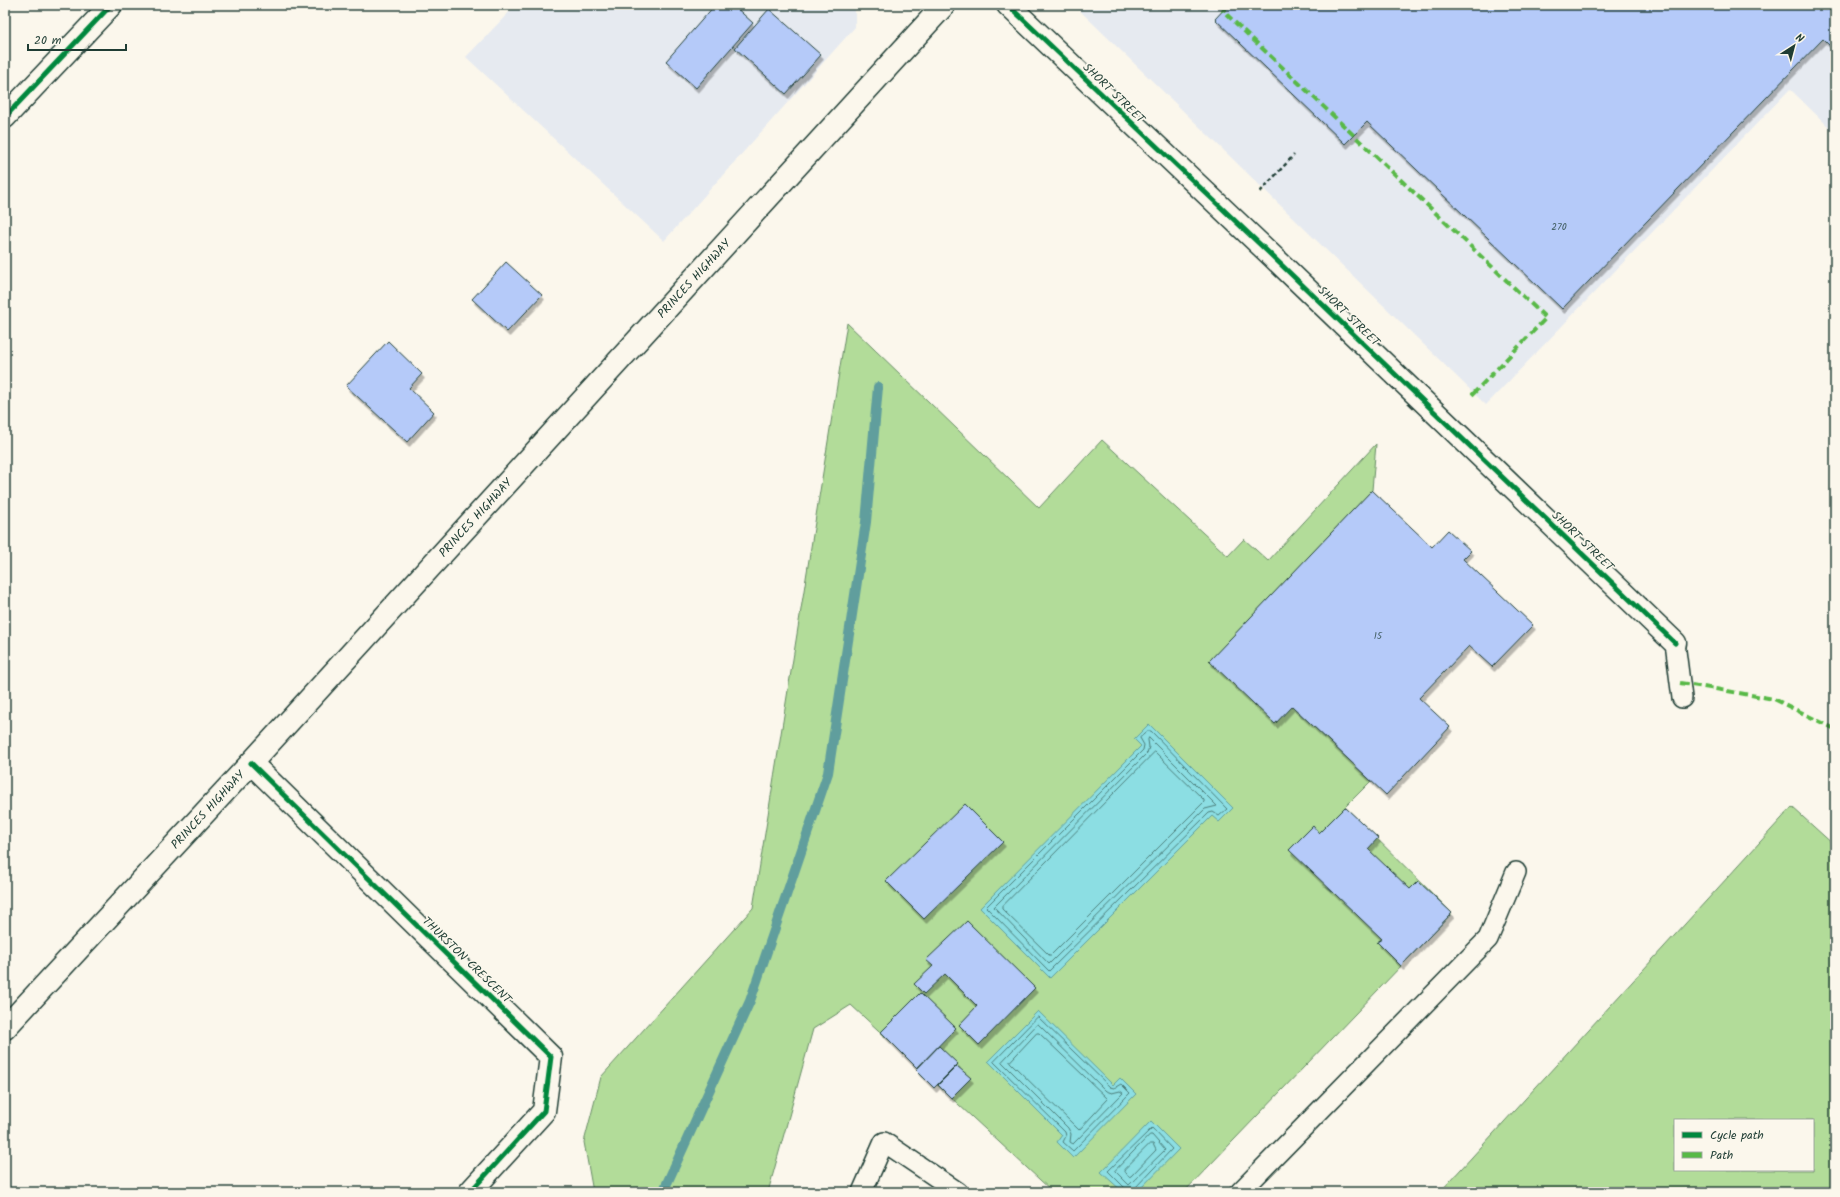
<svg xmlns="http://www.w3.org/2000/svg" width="1840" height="1197" viewBox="0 0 1840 1197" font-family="Kalam,sans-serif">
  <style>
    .built { fill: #e6eaf0 }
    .green { fill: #b2dc99; stroke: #688c66; fill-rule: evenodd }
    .water { fill: #8cdee3; stroke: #609e9d }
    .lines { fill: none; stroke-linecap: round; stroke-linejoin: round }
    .shore { stroke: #4b7d7a; stroke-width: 1 }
    .stream { stroke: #609e9d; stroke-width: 10 }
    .building { fill: #b5caf9; stroke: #1f3d34; filter: url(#shadow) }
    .lane-casing { stroke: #1f3d34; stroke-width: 22 }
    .street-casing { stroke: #1f3d34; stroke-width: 25 }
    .secondary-casing { stroke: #1f3d34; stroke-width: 25 }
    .path { stroke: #1f3d34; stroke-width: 2.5; stroke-dasharray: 4 3; stroke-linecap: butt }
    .lane { stroke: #fbf7ec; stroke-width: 19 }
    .street { stroke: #fbf7ec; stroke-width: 22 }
    .secondary { stroke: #fbf7ec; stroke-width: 22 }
    .quiet { stroke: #58b947; stroke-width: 4; stroke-dasharray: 8 4; stroke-linecap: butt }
    .cycleway-casing { stroke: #fbf7ec; stroke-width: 8 }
    .cycleway { stroke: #00873e; stroke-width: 5 }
    .labels { text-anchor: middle; stroke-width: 3.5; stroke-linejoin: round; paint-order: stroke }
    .number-label { font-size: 10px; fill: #446065 }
    .street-label { font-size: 12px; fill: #1f3d34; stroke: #fbf7ec }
  </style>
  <defs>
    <filter id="shadow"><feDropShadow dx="2.5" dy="4.5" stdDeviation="0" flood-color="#0004"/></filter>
  </defs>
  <rect width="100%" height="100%" fill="#fbf7ec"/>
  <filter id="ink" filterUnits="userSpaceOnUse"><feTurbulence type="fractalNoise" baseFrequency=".025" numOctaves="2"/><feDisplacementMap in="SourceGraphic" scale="8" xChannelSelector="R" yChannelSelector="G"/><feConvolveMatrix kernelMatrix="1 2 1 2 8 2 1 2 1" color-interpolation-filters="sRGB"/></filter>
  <g filter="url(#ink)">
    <!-- built -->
    <path class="built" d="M516 5H855V27L664 241 466 57Z
      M1074 5H1835V133L1790 89 1486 405Z"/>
    <!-- green -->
    <path class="green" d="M847 323 1039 508 1102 440 1228 556 1244 539 1268 561 1376 444 1372 490 1275 723 1292 706 1371 781 1345 807 1452 913 1184 1192H1053L851 1005 813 1029 768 1192H593L584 1142 601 1077 753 908Z
      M1792 807 1835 846V1192H1440ZM1675 1120H1813V1170H1675Z"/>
    <!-- water -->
    <path class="water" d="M1149 724 1233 808 1219 822 1212 816 1050 978 980 908 1141 746 1134 739Z
      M1038 1011 1113 1085 1120 1078 1136 1094 1073 1158 1057 1142 1062 1135 988 1061Z
      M1151 1121 1179 1149 1137 1192H1123L1101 1172Z"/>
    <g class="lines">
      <!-- shore -->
      <path class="shore" d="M1148 731H1151L1227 809 1219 816 1213 812 1209 813 1049 971 986 907 1143 750 1144 745 1140 738Z
        M1149 738 1217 806 1205 809 1049 964 994 907 1147 753 1149 747 1148 740Z
        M1155 752 1204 800V802L1051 955H1049L1002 909V907Z
        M1038 1017 1110 1087 1114 1088 1121 1084 1130 1093 1073 1151 1063 1142 1066 1136 1065 1132 994 1062Z
        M1038 1024 1106 1091 1112 1093 1120 1091 1123 1093 1073 1144 1070 1142 1071 1134 1068 1128 1002 1062Z
        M1037 1033H1039L1108 1099 1079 1130 1010 1062Z
        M1150 1135H1152L1165 1150 1129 1185 1115 1171Z
        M1150 1144H1153L1156 1150 1131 1176 1129 1177 1124 1170Z
        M1126 1192 1125 1188 1108 1171 1152 1128 1172 1149 1135 1188 1134 1192"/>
      <!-- stream -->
      <path class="stream" d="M663 1192 750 1001 828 773 866 522 878 387"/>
    </g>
    <!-- building -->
    <path class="building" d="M715 5H733L753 23 696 88 666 61Z
      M1228 5H1835V51L1823 39 1562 309 1367 122 1345 144 1215 19Z
      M769 9 821 55 786 94 735 48Z
      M506 262 542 295 507 332 472 299Z
      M388 341 422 374 409 388 434 412 407 442 346 386Z
      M1372 490 1432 547 1448 530 1471 551 1463 559 1533 625 1492 667 1469 646 1419 698 1450 727 1386 795 1292 706 1275 724 1209 661Z
      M965 804 1003 842 924 919 886 881Z
      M1345 807 1378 838 1368 849 1410 889 1418 881 1452 913 1401 966 1377 942 1382 939 1289 850 1313 826 1319 833Z
      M967 921 1035 988 979 1045 959 1025 977 1006 945 974 924 994 914 984 933 966 926 960Z
      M920 993 956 1028 917 1068 881 1032Z
      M939 1046 958 1064 934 1088 916 1070Z
      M957 1066 971 1078 951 1098 938 1085Z"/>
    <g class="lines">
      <!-- lane casing -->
      <g class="lane-casing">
        <path id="lane" d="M1675 643 1682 698
          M862 1192 884 1142 958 1192
          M1240 1192 1488 939 1516 872"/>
      </g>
      <!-- street casing -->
      <g class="street-casing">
        <path id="street" d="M1008 5 1268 252 1675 643
          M5 117 111 5
          M251 763 551 1057 544 1111 470 1192"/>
      </g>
      <!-- secondary casing -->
      <g class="secondary-casing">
        <g id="secondary">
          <path id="s1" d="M5 1028 251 763 944 5"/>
        </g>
      </g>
      <!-- path -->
      <path class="path" d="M1260 192 1294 155"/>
      <!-- lane -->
      <use href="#lane" class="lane"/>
      <!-- street -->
      <use href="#street" class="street"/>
      <!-- secondary -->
      <use href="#secondary" class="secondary"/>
      <!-- quiet -->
      <path class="quiet" d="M1228 5 1223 11 1546 318 1471 396
        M1680 683 1774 699 1835 729"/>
      <!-- cycleway casing -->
      <g class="cycleway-casing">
        <path id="cycleway" d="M1008 5 1268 252 1675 643
          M5 117 111 5
          M251 763 551 1057 544 1111 470 1192"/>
      </g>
      <!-- cycleway -->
      <use href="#cycleway" class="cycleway"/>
    </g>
  </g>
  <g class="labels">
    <!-- number labels -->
    <g class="number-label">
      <text x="1559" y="230">270</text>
      <text x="1378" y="639">15</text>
    </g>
    <!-- street labels -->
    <g class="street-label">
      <text transform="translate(1114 93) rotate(44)" y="4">SHORT STREET</text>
      <text dy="4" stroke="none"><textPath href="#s1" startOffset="1018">PRINCES HIGHWAY</textPath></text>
      <text transform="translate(1349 316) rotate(44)" y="4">SHORT STREET</text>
      <text dy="4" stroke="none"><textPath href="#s1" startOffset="694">PRINCES HIGHWAY</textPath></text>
      <text transform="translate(1583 541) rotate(44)" y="4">SHORT STREET</text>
      <text dy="4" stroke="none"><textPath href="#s1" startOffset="298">PRINCES HIGHWAY</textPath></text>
      <text transform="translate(467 960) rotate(44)" y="4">THURSTON CRESCENT</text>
    </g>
  </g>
  <!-- margin -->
  <rect width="1840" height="1197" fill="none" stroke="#fbf7ec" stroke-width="20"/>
  <rect x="10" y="10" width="1820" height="1177" fill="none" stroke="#1f3d34" stroke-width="1.5" filter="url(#ink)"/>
  <!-- legend -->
  <rect x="1674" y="1119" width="140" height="52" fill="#fbf7ec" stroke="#a3ada2"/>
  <rect x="1682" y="1132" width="20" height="6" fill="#00873e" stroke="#a3ada2"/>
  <text x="1710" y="1139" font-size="12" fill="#1f3d34">Cycle path</text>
  <rect x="1682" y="1152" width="20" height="6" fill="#58b947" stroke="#a3ada2"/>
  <text x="1710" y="1159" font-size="12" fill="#1f3d34">Path</text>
  <!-- north arrow -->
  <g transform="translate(1794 46) rotate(36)" stroke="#fbf7ec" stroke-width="3" paint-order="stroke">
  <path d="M0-3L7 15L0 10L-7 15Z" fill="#1f3d34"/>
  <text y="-6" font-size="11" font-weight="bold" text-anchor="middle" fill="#1f3d34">N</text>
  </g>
  <!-- scale -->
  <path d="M28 44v6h98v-6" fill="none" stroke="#1f3d34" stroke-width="2"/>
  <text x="34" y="44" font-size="12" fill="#1f3d34" stroke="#fbf7ec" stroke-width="3" paint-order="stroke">20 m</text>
</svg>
